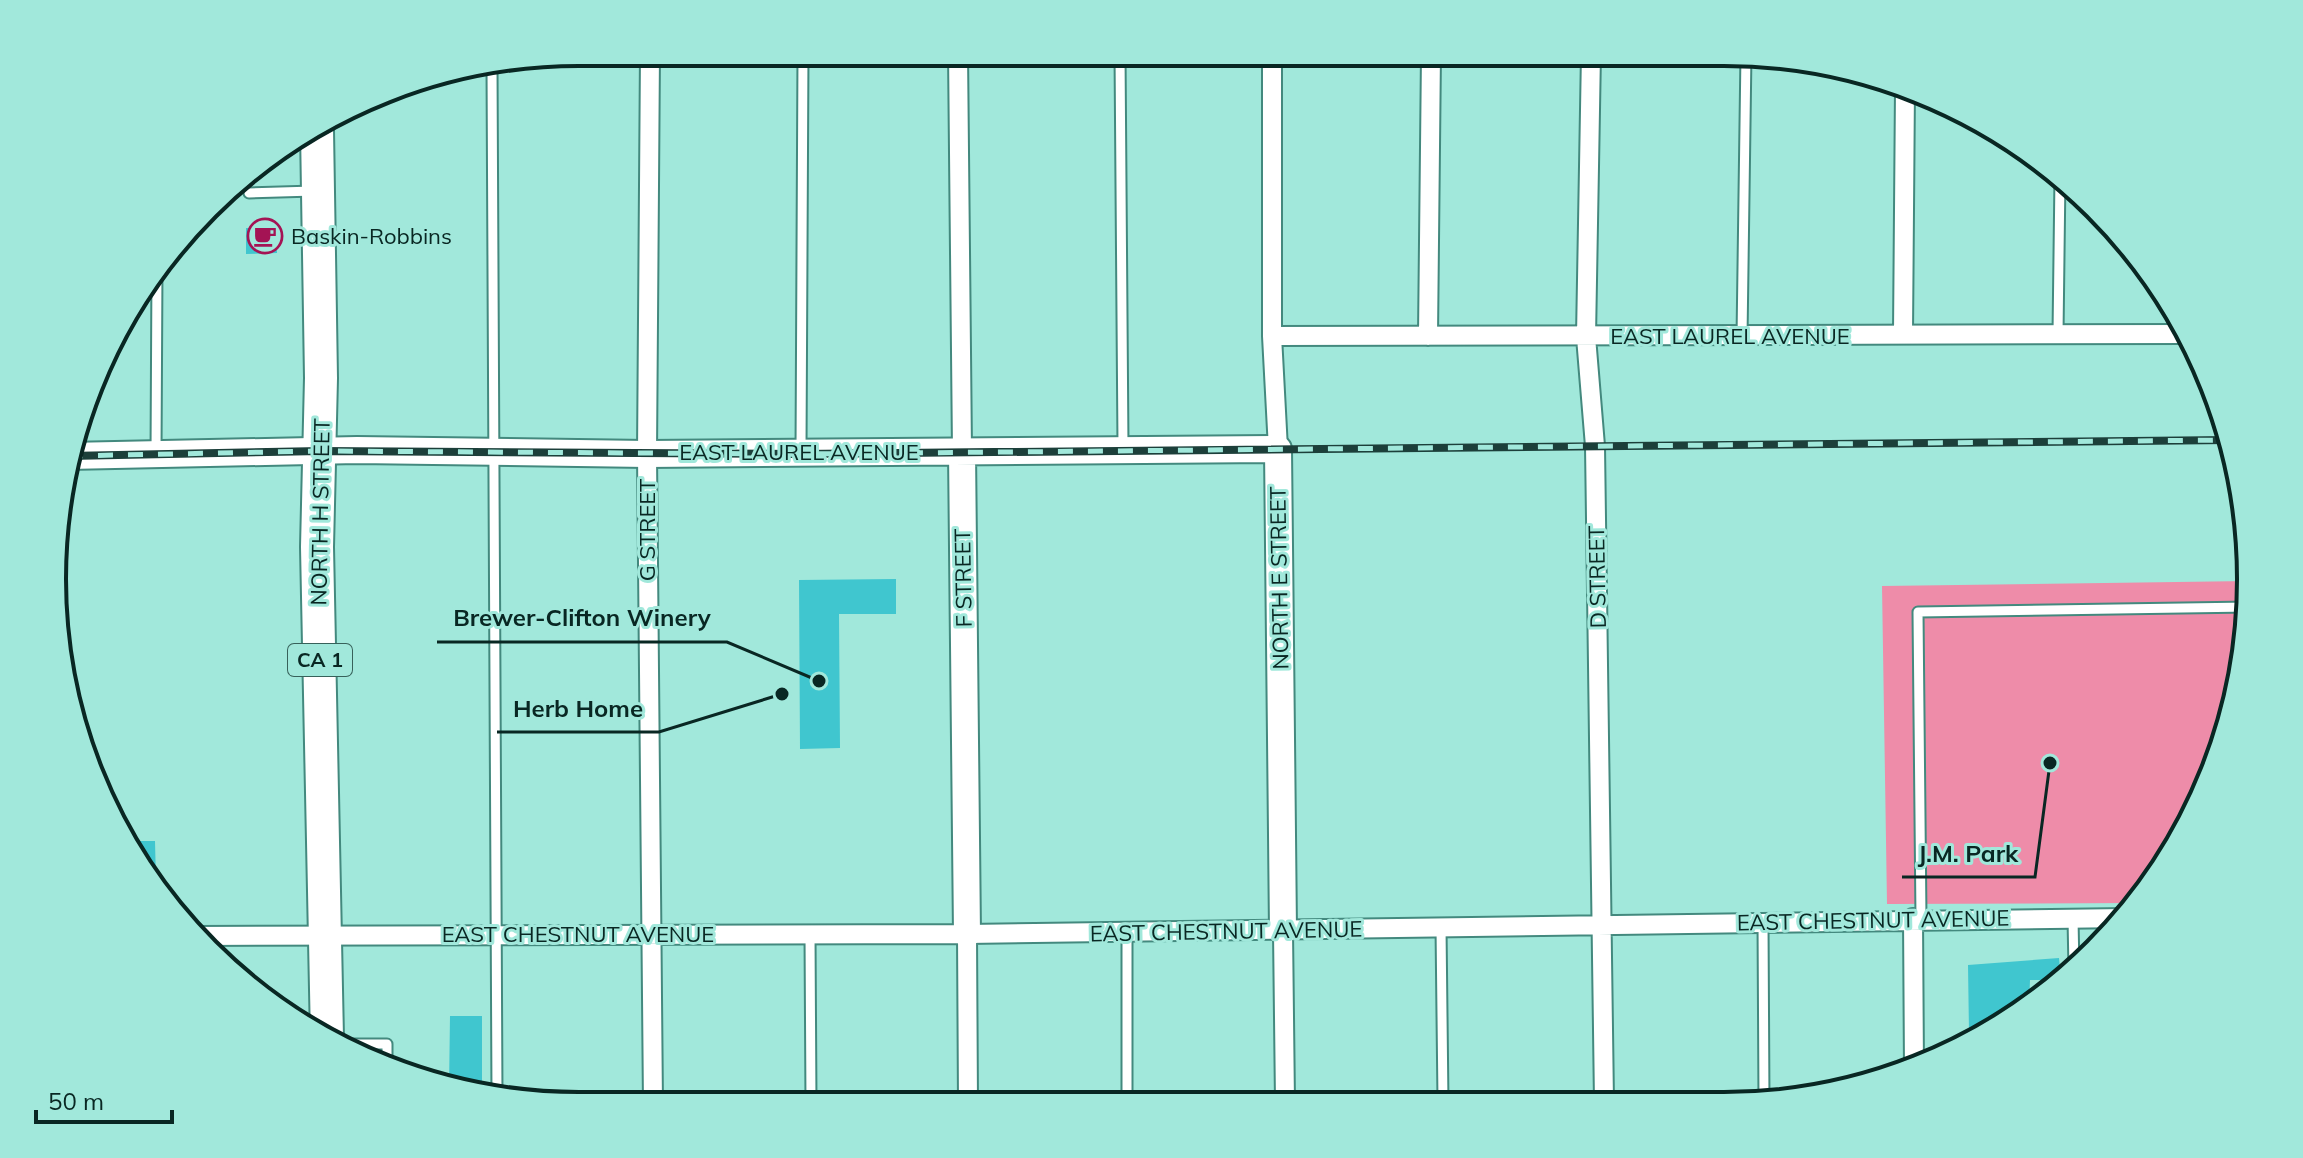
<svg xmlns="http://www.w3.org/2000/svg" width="2303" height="1158" viewBox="0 0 2303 1158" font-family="Mulish,sans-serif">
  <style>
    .green { fill: #ee8ca9 }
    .building { fill: #40c6cf }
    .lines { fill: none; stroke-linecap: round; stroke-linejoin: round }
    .lane-casing { stroke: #43897e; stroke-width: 13 }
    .street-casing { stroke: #43897e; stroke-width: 22 }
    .secondary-casing { stroke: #43897e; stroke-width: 30 }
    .highway-casing { stroke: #43897e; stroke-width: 36 }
    .lane { stroke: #fff; stroke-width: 9 }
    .street { stroke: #fff; stroke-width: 18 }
    .secondary { stroke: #fff; stroke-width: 26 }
    .highway { stroke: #fff; stroke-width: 32 }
    .rail-casing { stroke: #1c3f3a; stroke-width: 8 }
    .rail { stroke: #a1e8db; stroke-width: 5; stroke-dasharray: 15; stroke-linecap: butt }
    .labels { text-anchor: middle; stroke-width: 6; stroke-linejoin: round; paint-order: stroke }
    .shield { fill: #a1e8db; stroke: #37615a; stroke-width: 2 }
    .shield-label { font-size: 20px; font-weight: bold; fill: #092723 }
    .poi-label { font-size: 22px; fill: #092723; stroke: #a1e8db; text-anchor: start }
    .street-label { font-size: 22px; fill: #092723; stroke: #a1e8db }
    .rim { fill: none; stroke: #092723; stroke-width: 4 }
    .leader { fill: none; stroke: #092723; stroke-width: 3 }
    .callout-dot { fill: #092723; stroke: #a1e8db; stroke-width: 3 }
    .callout-label { font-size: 24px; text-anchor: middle; font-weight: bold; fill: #092723; stroke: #a1e8db; stroke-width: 6; stroke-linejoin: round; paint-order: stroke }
  </style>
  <rect width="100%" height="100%" fill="#a1e8db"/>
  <!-- green -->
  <path class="green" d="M2249 581C2251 654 2231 747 2197 812 2180 844 2156 874 2136 903L1887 904 1882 586Z"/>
  <!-- building -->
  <path class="building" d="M246 228H276L277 253 246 254Z
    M896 579V614H839L840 748 800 749 799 580Z
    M127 841H155L156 881 139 858Z
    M2059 958 2061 980H2030L2029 1007 1983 1033H1969L1968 965Z
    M450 1016H482V1095L449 1089Z"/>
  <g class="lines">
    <!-- lane casing -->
    <g class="lane-casing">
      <path id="lane" d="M1120 53 1123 447
        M492 66 497 1097
        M249 193 314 191
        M2058 334 2060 176
        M1742 338 1746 53
        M801 450 803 52
        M156 453 157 269
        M2073 918 2074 970
        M1921 919 1918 612 2250 607
        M1763 921 1764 1102
        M1441 927 1443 1102
        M1127 933V1103
        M810 934 811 1104
        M335 1044H387V1067"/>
    </g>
    <!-- street casing -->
    <g class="street-casing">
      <path id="street" d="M650 52 647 454 653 1105
        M958 52 962 451
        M1272 53V336L1278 449
        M1591 53 1586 337 1595 446 1604 1102
        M1903 334 1905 87
        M1272 336 2189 334
        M1428 336 1431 53
        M1913 918 1914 1069
        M1283 931 1285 1103
        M967 934 968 1104
        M195 936 967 934 2126 918"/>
    </g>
    <!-- secondary casing -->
    <g class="secondary-casing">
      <path id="secondary" d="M962 451 967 934
        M68 456 357 450 647 454 1278 449 1283 931"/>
    </g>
    <!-- highway casing -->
    <g class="highway-casing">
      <path id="highway" d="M317 130 321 378 317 547 327 1038"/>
    </g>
    <!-- lane -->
    <use href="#lane" class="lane"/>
    <!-- street -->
    <use href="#street" class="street"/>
    <!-- secondary -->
    <use href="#secondary" class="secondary"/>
    <!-- highway -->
    <use href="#highway" class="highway"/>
    <!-- rail casing -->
    <g class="rail-casing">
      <path id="rail" d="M68 456 321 451 801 454 2230 440"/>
    </g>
    <!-- rail -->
    <use href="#rail" class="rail"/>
  </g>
  <!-- icons -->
  <defs>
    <g id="cafe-ring" transform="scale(1.8)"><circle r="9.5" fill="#a1e8db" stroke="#a41354" stroke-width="1.5"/><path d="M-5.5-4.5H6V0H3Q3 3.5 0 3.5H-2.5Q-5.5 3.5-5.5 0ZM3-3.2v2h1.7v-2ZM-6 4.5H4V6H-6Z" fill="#a41354"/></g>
  </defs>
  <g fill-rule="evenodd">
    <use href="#cafe-ring" x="265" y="236"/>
  </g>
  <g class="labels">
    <!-- shield labels -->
    <rect class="shield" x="288" y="644" width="64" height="32" rx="6"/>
    <g class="shield-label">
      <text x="320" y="667">CA 1</text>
    </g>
    <!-- poi labels -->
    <g class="poi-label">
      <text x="291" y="244">Baskin-Robbins</text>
    </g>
    <!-- street labels -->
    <g class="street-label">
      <text x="1730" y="344">EAST LAUREL AVENUE</text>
      <text x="799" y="460">EAST LAUREL AVENUE</text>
      <text transform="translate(320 512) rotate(-89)" y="8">NORTH H STREET</text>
      <text transform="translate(647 530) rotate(-90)" y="8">G STREET</text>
      <text transform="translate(1597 577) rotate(-91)" y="8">D STREET</text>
      <text transform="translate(963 578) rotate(-91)" y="8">F STREET</text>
      <text transform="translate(1279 578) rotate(-91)" y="8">NORTH E STREET</text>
      <text transform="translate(1873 920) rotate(-1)" y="8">EAST CHESTNUT AVENUE</text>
      <text transform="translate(1226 931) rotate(-1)" y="8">EAST CHESTNUT AVENUE</text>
      <text x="578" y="942">EAST CHESTNUT AVENUE</text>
    </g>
  </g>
  <!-- crop -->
  <path d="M0 0H2303V1158H0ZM579 66H1724A513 513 0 0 1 2237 579V579A513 513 0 0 1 1724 1092H579A513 513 0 0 1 66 579V579A513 513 0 0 1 579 66Z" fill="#a1e8db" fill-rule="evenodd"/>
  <path class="rim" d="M579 66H1724A513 513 0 0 1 2237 579V579A513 513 0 0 1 1724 1092H579A513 513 0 0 1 66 579V579A513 513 0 0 1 579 66Z"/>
  <!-- callouts -->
  <path class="leader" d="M819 681L727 642H437M782 694L659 732H497M2050 763L2035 877H1902"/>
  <g class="callout-dot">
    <circle cx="819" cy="681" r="8"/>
    <circle cx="782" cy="694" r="8"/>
    <circle cx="2050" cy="763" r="8"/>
  </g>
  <g class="callout-label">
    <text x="582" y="626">Brewer-Clifton Winery</text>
    <text x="578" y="717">Herb Home</text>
    <text x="1968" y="862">J.M. Park</text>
  </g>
  <!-- scale -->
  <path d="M36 1110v12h136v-12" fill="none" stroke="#092723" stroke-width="4"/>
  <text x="48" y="1110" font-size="24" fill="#092723" stroke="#a1e8db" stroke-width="6" paint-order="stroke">50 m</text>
</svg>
